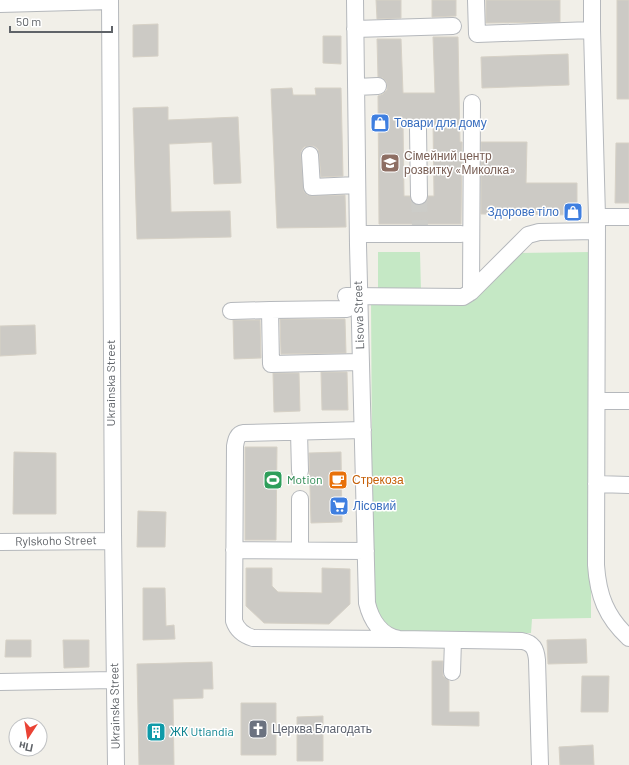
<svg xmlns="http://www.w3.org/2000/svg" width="629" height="765" viewBox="0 0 629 765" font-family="Barlow,sans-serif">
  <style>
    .green { fill: #c5e8c5 }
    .building { fill: #cccac5; stroke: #d6d1c6; fill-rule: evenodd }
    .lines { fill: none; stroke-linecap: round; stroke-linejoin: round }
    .minor-tunnel { stroke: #ccccc8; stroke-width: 16; stroke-dasharray: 16 8; stroke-linecap: butt }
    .minor-casing { stroke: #b5b8bc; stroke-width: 18 }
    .minor { stroke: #fff; stroke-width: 16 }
    .labels { text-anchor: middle; stroke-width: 3; stroke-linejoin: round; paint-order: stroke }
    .shop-label { font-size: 12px; fill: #366cbe; stroke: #fff; text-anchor: start }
    .education-label { font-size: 12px; fill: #785e54; stroke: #fff; text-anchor: start }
    .street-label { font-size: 12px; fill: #5f6368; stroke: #fff }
    .leisure-label { font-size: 12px; fill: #27864d; stroke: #fff; text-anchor: start }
    .food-label { font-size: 12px; fill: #c56008; stroke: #fff; text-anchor: start }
    .worship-label { font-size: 12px; fill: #5b616d; stroke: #fff; text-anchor: start }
    .culture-label { font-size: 12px; fill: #0d838f; stroke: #fff; text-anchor: start }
  </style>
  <rect width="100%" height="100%" fill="#f1efe8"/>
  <!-- green -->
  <path class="green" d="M378 252H420L421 291H378Z
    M591 252V618L532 619 531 633 400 632 385 624 373 609 371 301H470L517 253Z"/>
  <!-- building -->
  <path class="building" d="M376 0H401V18L377 19Z
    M432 0H456V16L432 17Z
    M486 0H560V22L486 23Z
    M617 0H629V99H617Z
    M158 24V56L133 57V25Z
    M323 36H341V64L323 63Z
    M433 37H458L460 142H462L461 224H379L378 96 383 94 387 90V86L386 81 383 78 378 77 377 39H401L403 93H435ZM418 120 424 122H433L434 196H428L427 200 424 204 419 205 415 204 411 201 410 196H404L403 122H412Z
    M568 54 569 85 482 88 481 57Z
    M292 88 293 95H316L315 88H341L343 176 321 177 319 154 318 149 314 146H309L304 147 301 151V156L304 192 307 195 312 196 345 195 346 227 277 228 271 89Z
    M168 107V120L238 117 241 183 214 184 212 142 169 144 171 212 230 211 231 237 137 239 133 108Z
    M481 142H527L526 183H577V215L481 214Z
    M616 143H629V203H615Z
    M280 319H345L346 353 281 354Z
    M233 320H260L261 358 234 359Z
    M35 325 36 354 0 356V326Z
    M321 372H347L348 410H322Z
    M273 373H299L300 411 274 412Z
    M245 447H277L276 540H245Z
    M14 452 56 453V514H13Z
    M341 452 342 522 311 523 309 453Z
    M138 511 166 512 165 547H137Z
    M246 568H272V586L278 592 322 593V568L350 569V604L329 624 264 623 246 606Z
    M143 588H165L166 626 174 625 175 639 143 640Z
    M586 639 587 663 548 664 547 640Z
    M6 640H31V657H5Z
    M63 640H89V667L64 668Z
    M432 661H443V676L449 681V712H479V726L432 725Z
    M212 662 213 689H203V698L173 699 174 765H139L137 664Z
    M582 676H609L608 712H581Z
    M241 703H276V755H241Z
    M323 716V761H297V717Z
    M593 745 594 765H560L559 747Z"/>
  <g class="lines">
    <!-- minor-tunnel -->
    <path class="minor-tunnel" d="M419 196 420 227"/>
    <!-- minor casing -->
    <g class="minor-casing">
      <path id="minor" d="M110 0 113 533 116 765
        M355 0 358 245 367 603C371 620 381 636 399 639L522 641C533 643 536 649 537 660L540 765
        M476 0 477 34 592 30V0
        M0 4 110 1
        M355 29 453 26
        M592 30 597 217 596 565C598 595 606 617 629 638
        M356 87 378 86
        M418 129 419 196
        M310 155 312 187 357 185
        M597 217H629
        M358 234H461
        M471 292 472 103
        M346 296 463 297 471 292 528 235 539 232 597 231
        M347 309 270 310 271 364 361 362
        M231 311 270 310
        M598 401H629
        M363 430 244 433C237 434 236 440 235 446L234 621C237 630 243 635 253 638L396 639
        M299 432 300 471
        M596 484 629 485
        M300 499V550
        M0 542 113 541
        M234 550 366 551
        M452 672 453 640
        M0 682 114 680"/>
    </g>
    <!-- minor -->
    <use href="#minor" class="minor"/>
  </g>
  <!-- icons -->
  <defs>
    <g id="shop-square" transform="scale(1)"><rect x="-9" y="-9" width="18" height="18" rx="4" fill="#3f7fe0" stroke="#fff"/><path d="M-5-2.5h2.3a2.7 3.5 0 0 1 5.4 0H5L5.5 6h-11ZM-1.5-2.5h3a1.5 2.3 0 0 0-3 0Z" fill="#fff"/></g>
    <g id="school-square" transform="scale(1)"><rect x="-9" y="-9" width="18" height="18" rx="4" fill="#8d6e63" stroke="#fff"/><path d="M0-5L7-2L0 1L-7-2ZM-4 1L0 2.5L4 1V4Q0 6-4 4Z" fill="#fff"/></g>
    <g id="stadium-square" transform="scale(1)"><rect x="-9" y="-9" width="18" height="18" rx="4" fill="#2e9e5b" stroke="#fff"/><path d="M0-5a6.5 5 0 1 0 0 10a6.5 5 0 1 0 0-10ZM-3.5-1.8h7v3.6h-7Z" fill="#fff"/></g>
    <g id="cafe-square" transform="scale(1)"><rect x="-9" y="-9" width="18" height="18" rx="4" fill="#e8710a" stroke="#fff"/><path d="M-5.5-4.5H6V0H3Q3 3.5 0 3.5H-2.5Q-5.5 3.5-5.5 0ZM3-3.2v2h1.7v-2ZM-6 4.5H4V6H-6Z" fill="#fff"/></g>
    <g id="supermarket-square" transform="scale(1)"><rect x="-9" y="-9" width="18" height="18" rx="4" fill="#3f7fe0" stroke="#fff"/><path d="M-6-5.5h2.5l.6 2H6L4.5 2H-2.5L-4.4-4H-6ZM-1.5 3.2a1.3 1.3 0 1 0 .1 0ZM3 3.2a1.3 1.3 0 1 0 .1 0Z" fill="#fff"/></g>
    <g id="church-square" transform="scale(1)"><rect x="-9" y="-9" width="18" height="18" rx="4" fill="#6b7280" stroke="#fff"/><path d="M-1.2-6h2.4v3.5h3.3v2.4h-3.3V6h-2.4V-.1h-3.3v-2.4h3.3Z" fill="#fff"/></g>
    <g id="building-square" transform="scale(1)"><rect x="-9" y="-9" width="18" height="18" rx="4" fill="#0f9aa8" stroke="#fff"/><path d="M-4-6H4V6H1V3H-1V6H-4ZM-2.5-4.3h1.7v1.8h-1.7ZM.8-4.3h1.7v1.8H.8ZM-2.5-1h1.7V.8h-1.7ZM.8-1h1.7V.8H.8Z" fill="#fff"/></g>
  </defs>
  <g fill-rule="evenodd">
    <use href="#shop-square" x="380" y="123"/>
    <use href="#school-square" x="390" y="163"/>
    <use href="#shop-square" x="573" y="212"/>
    <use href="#stadium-square" x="273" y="480"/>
    <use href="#cafe-square" x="338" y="480"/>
    <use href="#supermarket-square" x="339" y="506"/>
    <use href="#church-square" x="258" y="729"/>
    <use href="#building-square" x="156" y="732"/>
  </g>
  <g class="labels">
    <!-- shop labels -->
    <g class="shop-label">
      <text x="394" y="127">Товари для дому</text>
      <text x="559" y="216" text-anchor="end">Здорове тіло</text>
      <text x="353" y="510">Лісовий</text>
    </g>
    <!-- education labels -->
    <g class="education-label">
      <text x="404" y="160">Сімейний центр<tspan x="404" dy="14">розвитку «Миколка»</tspan></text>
    </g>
    <!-- street labels -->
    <g class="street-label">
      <text transform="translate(359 315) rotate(-92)" y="4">Lisova Street</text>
      <text transform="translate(111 383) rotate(-90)" y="4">Ukrainska Street</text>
      <text transform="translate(56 541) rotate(-1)" y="4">Rylskoho Street</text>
      <text transform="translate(115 706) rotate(-91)" y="4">Ukrainska Street</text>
    </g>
    <!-- leisure labels -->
    <g class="leisure-label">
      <text x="287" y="484">Motion</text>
    </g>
    <!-- food labels -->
    <g class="food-label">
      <text x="352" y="484">Стрекоза</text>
    </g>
    <!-- worship labels -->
    <g class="worship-label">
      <text x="272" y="733">Церква Благодать</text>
    </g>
    <!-- culture labels -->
    <g class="culture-label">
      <text x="170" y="736">ЖК Utlandia</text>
    </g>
  </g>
  <!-- north arrow -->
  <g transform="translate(28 737) rotate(192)"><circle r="19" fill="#ffffff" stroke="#bfc1c3"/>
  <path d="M0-3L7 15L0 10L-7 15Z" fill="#ea4335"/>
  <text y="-6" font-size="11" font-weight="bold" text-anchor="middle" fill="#5f6368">Пн</text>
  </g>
  <!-- scale -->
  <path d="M10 26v6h102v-6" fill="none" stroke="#5f6368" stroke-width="2"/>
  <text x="16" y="26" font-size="12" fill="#5f6368" stroke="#ffffff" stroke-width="3" paint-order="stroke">50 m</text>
</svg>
